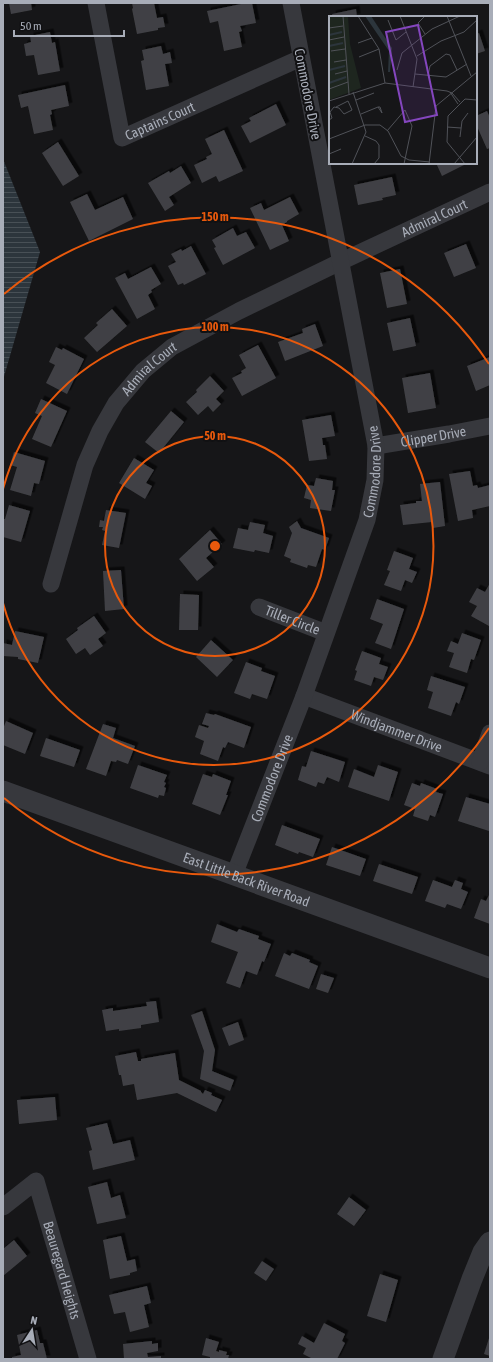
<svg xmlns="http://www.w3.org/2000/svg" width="493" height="1362" viewBox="0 0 493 1362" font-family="'Asap Condensed',sans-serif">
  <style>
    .water { fill: url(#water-rules) }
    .building { fill: #404145; filter: url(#shadow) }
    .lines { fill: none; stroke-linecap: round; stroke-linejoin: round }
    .minor { stroke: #37383d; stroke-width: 17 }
    .tertiary { stroke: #37383d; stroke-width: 21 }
    .ring { fill: none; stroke: #e8590c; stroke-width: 2 }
    .labels { text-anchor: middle; stroke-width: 4; stroke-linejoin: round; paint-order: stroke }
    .street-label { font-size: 14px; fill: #a8adb8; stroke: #111113 }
    .inset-river { fill: none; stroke: #2c353c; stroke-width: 2 }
    .inset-road { fill: none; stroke: #505258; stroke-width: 1 }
    .view { fill: #8446be; fill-opacity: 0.15; stroke: #8446be; stroke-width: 2 }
    .inset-edge { fill: none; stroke: #a8adb8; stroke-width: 2 }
    .centre { fill: #e8590c; stroke: #111113; stroke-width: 2 }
    .ring-label { font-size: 12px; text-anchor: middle; font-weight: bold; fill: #e8590c; stroke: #111113; stroke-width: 4; stroke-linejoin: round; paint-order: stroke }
  </style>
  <defs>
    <pattern id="water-rules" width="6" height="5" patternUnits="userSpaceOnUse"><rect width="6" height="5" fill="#2c353c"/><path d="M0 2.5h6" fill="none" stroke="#485056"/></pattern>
    <filter id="shadow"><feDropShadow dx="3.5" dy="-3.5" stdDeviation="0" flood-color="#0009"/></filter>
  </defs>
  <rect width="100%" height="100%" fill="#161618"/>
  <!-- water -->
  <path class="water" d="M3 159 40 252 3 380Z"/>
  <!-- building -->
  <path class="building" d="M9 3H31L32 10 11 14Z
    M132 3H154L157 18 163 17 165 27 158 28V30L137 34 132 9 133 8Z
    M246 3H252L256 23 240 26 242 31 239 32 242 47 224 51 218 21 210 23 207 11Z
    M356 9 357 17H333L332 14Z
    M50 32 52 43 55 42 60 71 38 75 34 55 26 56 24 44 31 42 30 36Z
    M479 33 485 51 476 54V34Z
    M161 46 163 54 170 52 172 63 165 64 169 86 146 90 141 61 144 60 142 50Z
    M65 85 69 106 51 110 52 114 50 115 53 130 34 134 28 106 21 108 18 95Z
    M276 104 286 125 250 143 241 126 251 121 249 118Z
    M487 111 490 118V148L487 149 476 124V116Z
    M224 130 243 171 219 182 216 176 202 183 194 165 207 159 206 157 212 154 205 139Z
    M58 142 79 176 63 186 42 153Z
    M436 163H468L442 176Z
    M181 166 191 183 169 197 174 205 165 211 148 183 169 171 170 173Z
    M392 177 396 195 382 198 383 200 358 205 354 185Z
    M87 194 95 210 123 197 133 219 89 241 70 202Z
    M290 197 299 214 287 221V222L282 225 289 241 270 250 250 208 261 203 264 210Z
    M233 228 237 236 246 232 255 248 223 265 214 248 216 247 212 240Z
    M466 244 476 268 454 277 444 253Z
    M191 246 206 274 184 285 183 283 178 285 168 266 176 262 171 254 181 249 182 251Z
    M151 267 161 284 151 290 152 292 148 295 155 309 137 319 115 278 125 273 128 279Z
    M400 269 407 304 387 308 380 273Z
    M112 309 127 326 97 352 84 338 98 325 96 323Z
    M410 318 416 346 393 351 387 323Z
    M315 324 323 346 285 361 278 342 303 333 302 329Z
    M258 345 276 378 242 396 232 378 242 373 241 371 246 368 239 355Z
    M56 347 62 350 63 348 84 359 67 394 46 383 55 365 49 362Z
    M490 357V385L476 391 467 366Z
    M430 373 436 408 408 413 402 378Z
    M210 376 224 391 216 399 221 404 213 412 208 406 198 415 186 402 197 392 196 390Z
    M41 399 67 411 51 447 32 439 42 416 35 413Z
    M171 411 184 422 159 453 145 442Z
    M331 415 335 436 322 438 323 445H325L327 459 309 461 302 420Z
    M14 452 45 461 39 484 34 483 31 496 10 490 17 467 10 465Z
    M134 458 154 470 146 483 152 486 145 499 119 483Z
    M470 471 473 486 477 485 478 488 490 485V506L472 510 473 518 458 521 449 474Z
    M316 478 333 481 332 490H335L331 511 310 508 311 500 304 498 307 485 314 486Z
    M440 482 445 526 433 528 432 522 403 525 400 505 416 503V501H422L420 484Z
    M9 505 30 511 21 542 3 537V519H5Z
    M106 510 126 513 119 548 102 545 105 531 102 530 103 527H99L100 520 104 521Z
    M297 521 301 528 329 538 325 550 322 549 316 567 308 565 307 568 290 562 291 559 284 556 292 533 289 527Z
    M250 522 265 525 263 533 273 536 269 553 255 550 254 552 233 548 238 528 248 530Z
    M210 530 222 544 206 558 214 567 197 581 179 559Z
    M394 551 413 558 409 569 417 572 412 583 405 580 401 591 384 585 390 571 387 570Z
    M121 570 124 609 105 611 103 571Z
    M490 583V625L489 626 471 616 477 606 469 602 477 588 485 592Z
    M180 594 199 595 198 630H179Z
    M377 599 404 609 391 649 375 643 383 624 370 619Z
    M94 616 106 633 98 639 103 646 90 655 85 648 76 654 66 639 78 630 77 628Z
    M15 631 44 637 38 663 18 659V657L3 656V643L12 645Z
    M462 633 481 640 474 660 471 659 467 673 449 667 454 653 447 651 451 641 458 644Z
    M211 640 233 660 217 677 196 657Z
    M362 651 381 658 379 664 388 667 383 680 374 677 371 686 354 680 357 671 355 670Z
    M246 662 262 668 261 671 275 676 267 699 252 694 250 699 234 693Z
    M431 676 465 687 459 704 456 702 451 716 428 708 433 692 427 690Z
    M206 713 214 715 215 714 251 727 244 748 228 742 225 748 223 747 218 761 200 754 204 741 195 737 199 725 208 728 209 726 202 724Z
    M6 721 33 733 25 754 3 745V729Z
    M103 724 116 728 113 738 135 746 128 764 117 760 116 762 111 761 106 776 86 769Z
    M46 738 80 750 74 767 40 756Z
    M311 751 345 762 339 782 327 777 324 784 318 782 316 787 298 780 302 766 306 767Z
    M138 765 167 775 164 782 166 783 164 787 166 788 164 796 159 795 158 798 130 788Z
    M378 765 398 772 389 801 348 787 354 769 374 777Z
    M203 774 212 777 213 774 231 781 226 795H228L220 815 192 804Z
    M412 783 420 786 421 783 437 789 436 792 443 794 435 817 430 815 428 821 413 816 415 809 404 805Z
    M466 797 490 804 489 831 458 821Z
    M282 825 320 839 313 857 299 852 298 854 275 845Z
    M332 847 366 859 360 876 326 865Z
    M379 864 418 877 412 894 373 881Z
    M433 880 452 887 455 880 463 883 461 889 468 892 461 909 447 904 445 908 425 901Z
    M489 895H490V924L474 918 481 899 486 901Z
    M217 924 237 932 239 929 259 936 258 939 271 944 264 962 262 961 257 975 246 971 240 988 226 983 238 952 211 942Z
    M284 953 290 956 292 953 310 960 309 962 318 966 309 989 275 976Z
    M321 974 334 978 328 993 316 989Z
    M156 1001 159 1022 141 1025V1028L119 1031V1029L106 1031 102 1010 113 1008V1011L147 1006 146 1002Z
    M202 1011 215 1050 212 1071 234 1080 230 1091 200 1079 204 1051 191 1015Z
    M238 1022 244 1040 229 1046 222 1028Z
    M136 1052 138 1061H141V1059L175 1053 179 1080 201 1091V1092L203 1094 205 1090 212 1093 211 1095 222 1100 216 1112 177 1093 137 1100 134 1084 123 1086 121 1075H119L115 1056Z
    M55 1097 57 1120 19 1124 17 1100Z
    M107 1123 113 1144 130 1140 135 1160 93 1170 89 1151 92 1150 86 1128Z
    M107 1182 111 1198 120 1195 126 1218 97 1224 88 1187Z
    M349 1197 366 1210 354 1226 337 1214Z
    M121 1236 127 1261 135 1259 137 1271 130 1273V1275L110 1279 103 1240Z
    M14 1240 27 1256 3 1276V1249Z
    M262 1261 274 1269 266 1281 254 1273Z
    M380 1274 398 1280 386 1322 367 1316Z
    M147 1286 151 1303 144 1305 149 1327 130 1332 125 1312 114 1314 109 1295Z
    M324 1323 345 1334 342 1341 345 1343 337 1359H313L303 1354 306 1348 298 1344 302 1336 314 1343Z
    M37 1330 40 1343H43L47 1359H12V1357L21 1355 17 1335Z
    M490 1335V1356L484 1354Z
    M206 1338 219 1342 216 1351 219 1352V1350L227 1352 226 1355H229L228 1359H210V1357L202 1355Z
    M152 1341V1344L158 1343V1351L147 1353 148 1357 161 1356V1359H124L123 1344Z"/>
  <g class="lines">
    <!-- minor -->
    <g class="minor">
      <path id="s1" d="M96 3 122 138 301 58"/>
      <path id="s2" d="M376 446 449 434 490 426"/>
      <path id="s3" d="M51 584 85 465 100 431 116 403 143 371 172 347 239 311 340 262 490 192"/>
      <path id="s4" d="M259 607 326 633"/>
      <path id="s5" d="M304 696 490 766"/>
      <path d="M480 762 490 733"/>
      <path id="s6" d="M234 875 304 696 367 520 375 480 376 446 291 3"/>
      <path id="s7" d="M3 1207 36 1181 88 1359"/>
    </g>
    <!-- tertiary -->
    <g class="tertiary">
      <path id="s8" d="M3 791 490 968"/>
      <path d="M443 1359 472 1279 483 1252 490 1242"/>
    </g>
  </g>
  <!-- distance rings -->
  <g class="ring">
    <circle cx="215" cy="546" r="110"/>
    <path d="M3 489A219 219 0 1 1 3 603"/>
    <path d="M489 728A329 329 0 0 1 4 798M4 294A329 329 0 0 1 489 364"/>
  </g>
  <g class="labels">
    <!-- street labels -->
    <g class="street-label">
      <text transform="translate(308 94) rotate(79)" y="5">Commodore Drive</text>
      <text dy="5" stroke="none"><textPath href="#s1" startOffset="179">Captains Court</textPath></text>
      <text dy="5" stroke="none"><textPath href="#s3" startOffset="565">Admiral Court</textPath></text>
      <text dy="5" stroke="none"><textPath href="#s3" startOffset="241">Admiral Court</textPath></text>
      <text dy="5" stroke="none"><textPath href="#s2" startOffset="58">Clipper Drive</textPath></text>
      <text dy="5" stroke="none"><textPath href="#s6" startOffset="428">Commodore Drive</textPath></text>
      <text dy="5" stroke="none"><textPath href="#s4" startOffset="36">Tiller Circle</textPath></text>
      <text dy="5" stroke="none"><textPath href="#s5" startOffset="99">Windjammer Drive</textPath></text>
      <text dy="5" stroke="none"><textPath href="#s6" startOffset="104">Commodore Drive</textPath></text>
      <text dy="5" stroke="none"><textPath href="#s8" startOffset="259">East Little Back River Road</textPath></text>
      <text dy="5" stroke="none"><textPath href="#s7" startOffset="135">Beauregard Heights</textPath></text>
    </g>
  </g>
  <!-- overview -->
  <g transform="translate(329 16)">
    <rect width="148" height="148" fill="#161618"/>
    <path d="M0 0H19L21 28 32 72 0 84Z" fill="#1e261f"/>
    <path d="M36 0H42L63 32 61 56H59L60 35Z" fill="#2c353c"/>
    <path class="inset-river" d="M0 19 13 16M0 30 14 27M0 54 16 50M0 67 17 61"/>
    <path class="inset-road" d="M14 0 20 78M29 0 50 33 56 67M71 0 88 43 84 71M118 0 142 60M59 4 67 24 77 16M0 12 14 10M96 18 89 7 96 0M0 24 15 21M29 27 43 22M2 35 16 33M88 40 112 25 135 16 148 4M30 41 50 33M5 46 17 44M68 54 73 37 103 13 131 0M6 58 18 55M86 58 117 61 138 48M99 60 101 50 117 38 121 39 128 54M0 73 19 66M121 76 129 88M27 84 45 77M0 85 56 67 118 75 123 77 131 86M5 91 10 92 15 98 23 94 19 85 7 91M32 98 49 91H51L53 97 49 91M0 104 3 102 1 96 5 91M118 111 132 112M58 115 76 94 83 110 75 148M36 120 47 125 50 129V142L45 148M131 121 133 105 139 97M0 123 36 109H51L59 115 72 140 80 144 101 146M0 138 12 133M23 148 37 116 24 76M100 148 107 90 148 56M125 148 148 121M136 148 118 126 119 100 136 83 148 84"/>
    <path class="view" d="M89 9 108 99 76 106 57 16Z"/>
    <rect width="148" height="148" class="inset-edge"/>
  </g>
  <circle cx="215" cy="546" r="6" class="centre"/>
  <g class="ring-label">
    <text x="215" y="221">150 m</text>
    <text x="215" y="331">100 m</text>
    <text x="215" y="440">50 m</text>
  </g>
  <!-- border -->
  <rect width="493" height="1362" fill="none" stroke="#a8adb8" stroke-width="8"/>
  <!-- north arrow -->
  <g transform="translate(32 1330) rotate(12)" stroke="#111113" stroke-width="3" paint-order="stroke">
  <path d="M0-3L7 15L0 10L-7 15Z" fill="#a8adb8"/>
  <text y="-6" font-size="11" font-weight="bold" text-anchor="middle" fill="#a8adb8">N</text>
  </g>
  <!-- scale -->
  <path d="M14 30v6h110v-6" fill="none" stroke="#a8adb8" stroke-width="2"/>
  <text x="20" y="30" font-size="12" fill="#a8adb8" stroke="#111113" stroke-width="3" paint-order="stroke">50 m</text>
</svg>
